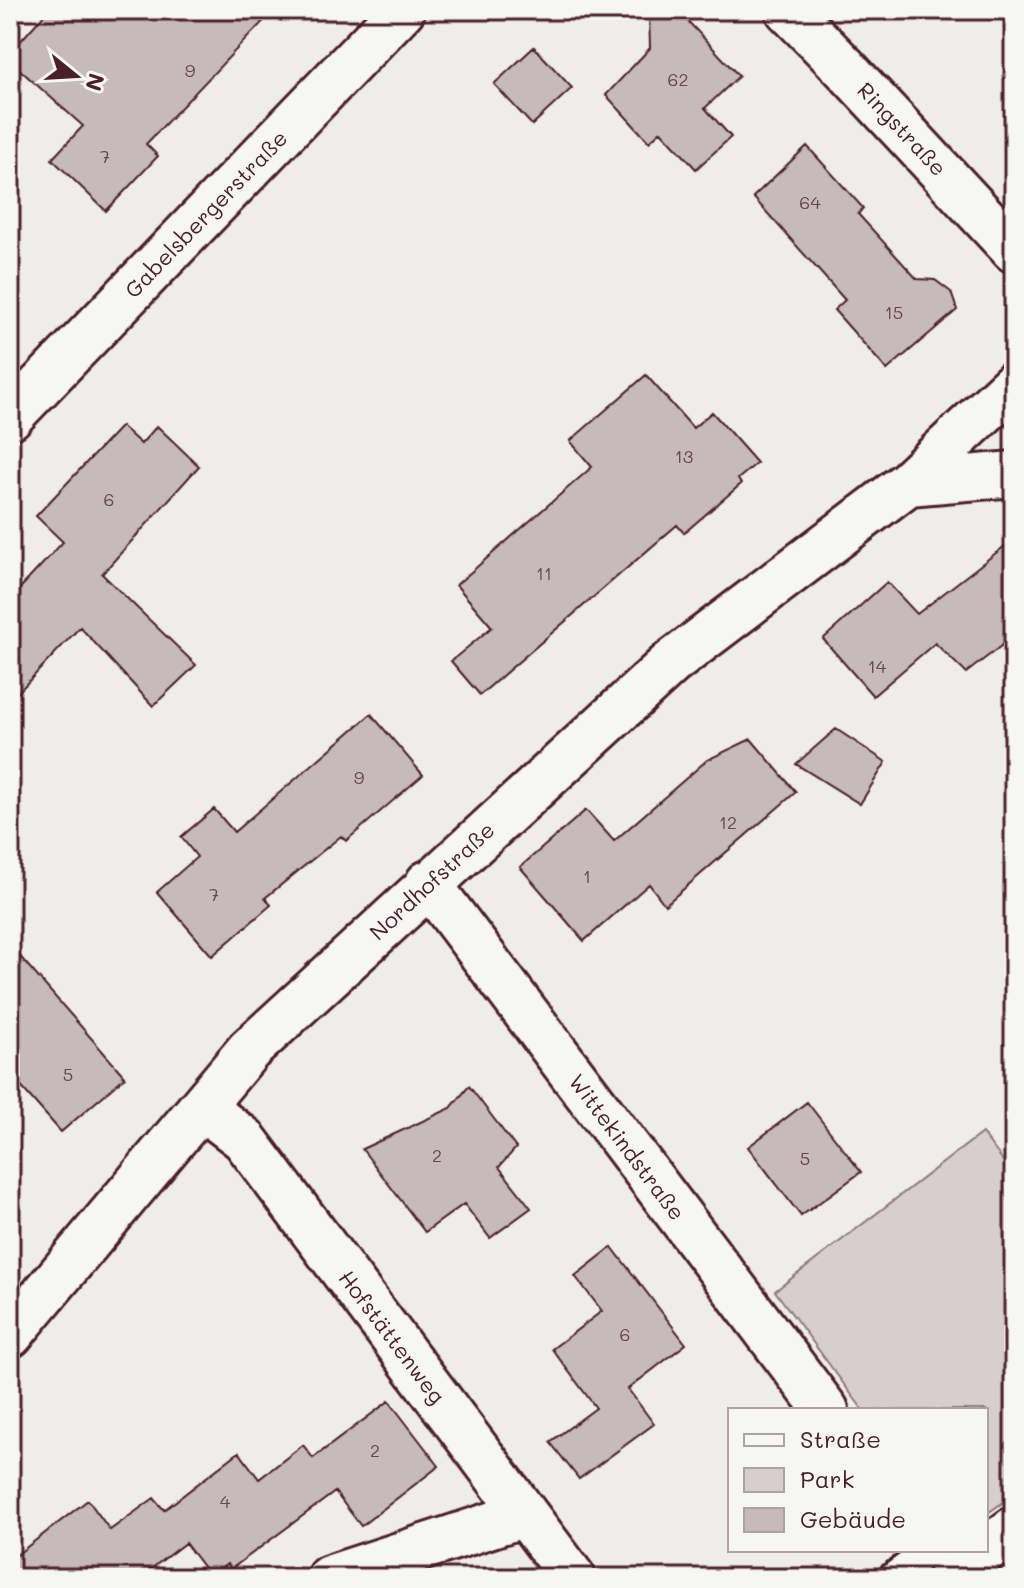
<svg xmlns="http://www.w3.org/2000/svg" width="1024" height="1588" viewBox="0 0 1024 1588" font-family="Mali,sans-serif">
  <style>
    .green { fill: #d7cfce; stroke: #90777c; stroke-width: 2 }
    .building { fill: #c6babb; stroke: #4a1f2b; stroke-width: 2 }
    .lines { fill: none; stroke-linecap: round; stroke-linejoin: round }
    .lane-casing { stroke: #4a1f2b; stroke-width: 34 }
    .street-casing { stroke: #4a1f2b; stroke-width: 50 }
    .lane { stroke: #f6f6f2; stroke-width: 28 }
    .street { stroke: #f6f6f2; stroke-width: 44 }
    .labels { text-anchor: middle; stroke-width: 6; stroke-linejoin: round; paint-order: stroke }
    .number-label { font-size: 18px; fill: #69464f }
    .street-label { font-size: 22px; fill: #4a1f2b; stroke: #f6f6f2 }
  </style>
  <rect width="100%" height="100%" fill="#efedea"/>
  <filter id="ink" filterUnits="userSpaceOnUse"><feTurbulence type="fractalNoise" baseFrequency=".0125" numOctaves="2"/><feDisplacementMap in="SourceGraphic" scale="16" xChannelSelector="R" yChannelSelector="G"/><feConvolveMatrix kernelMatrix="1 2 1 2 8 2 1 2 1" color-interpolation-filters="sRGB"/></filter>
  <g filter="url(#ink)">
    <!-- green -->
    <path class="green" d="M982 1133 1014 1175V1495L986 1514V1410H863L775 1291Z"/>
    <!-- building -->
    <path class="building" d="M48 10H274L146 144 158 156 106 211 52 159 83 126 10 61V53Z
      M649 10H669L686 19 739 76 705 108 731 137 696 169 661 131 649 142 606 95 650 48Z
      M534 47 572 88 532 125 494 84Z
      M807 146 863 208 858 214 917 279 935 280 951 292 957 310 887 370 834 310 845 300 753 197Z
      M646 375 693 428 712 412 757 463 738 479 741 484 684 533 677 525 480 695 451 661 492 627 456 585 592 467 570 441Z
      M121 426 141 444 157 426 199 466 102 574 196 665 153 706 80 627 10 701V599L63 542 36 516Z
      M1014 539V636L966 673 935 643 873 696 823 639 887 582 917 614Z
      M371 714 423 775 346 841 341 836 265 898 271 905 212 956 157 892 197 857 181 837 214 809 234 832Z
      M836 729 886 762 860 804 796 764Z
      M751 739 796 792 665 905 649 884 584 941 520 867 586 810 614 841 707 760Z
      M10 945 125 1077 61 1132 10 1074Z
      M469 1086 516 1148 499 1167 531 1208 490 1238 464 1204 425 1232 362 1149 451 1108Z
      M807 1102 861 1172 801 1216 748 1147Z
      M612 1247 686 1344 628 1389 654 1424 579 1479 550 1442 596 1408 552 1349 602 1311 575 1276Z
      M389 1401 439 1466 361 1526 335 1492 231 1569 227 1564 211 1577 185 1543 143 1575 145 1578H10V1560L88 1500 110 1530 154 1498 164 1510 239 1452 259 1479 303 1445 313 1458Z"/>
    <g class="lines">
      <!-- lane casing -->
      <g class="lane-casing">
        <path id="lane" d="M892 1578 930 1550"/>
      </g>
      <!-- street casing -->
      <g class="street-casing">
        <path id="street" d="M788 10 844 67 1014 250
          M10 417 402 10
          M908 483 1014 474
          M428 883 826 1410
          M202 1107 244 1139 573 1578
          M10 1335 249 1050 671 663 908 483 1014 384
          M951 1576 1014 1529
          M329 1578 525 1514"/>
      </g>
      <!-- lane -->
      <use href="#lane" class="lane"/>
      <!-- street -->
      <use href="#street" class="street"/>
    </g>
  </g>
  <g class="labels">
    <!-- number labels -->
    <g class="number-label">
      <text x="190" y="77">9</text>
      <text x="678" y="86">62</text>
      <text x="105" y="163">7</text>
      <text x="810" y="209">64</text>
      <text x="894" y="319">15</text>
      <text x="684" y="463">13</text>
      <text x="109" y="506">6</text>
      <text x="544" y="580">11</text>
      <text x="877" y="673">14</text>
      <text x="359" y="784">9</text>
      <text x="728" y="829">12</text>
      <text x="587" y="883">1</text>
      <text x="214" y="901">7</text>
      <text x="68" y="1081">5</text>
      <text x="437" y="1162">2</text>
      <text x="805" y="1165">5</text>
      <text x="625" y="1341">6</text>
      <text x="375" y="1457">2</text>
      <text x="225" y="1508">4</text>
    </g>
    <!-- street labels -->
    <g class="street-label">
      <text transform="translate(902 129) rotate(47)" y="8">Ringstraße</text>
      <text transform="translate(206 214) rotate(-46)" y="8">Gabelsbergerstraße</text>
      <text transform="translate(432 881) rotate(-43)" y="8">Nordhofstraße</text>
      <text transform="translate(627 1147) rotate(53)" y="8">Wittekindstraße</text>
      <text transform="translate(392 1337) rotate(53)" y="8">Hofstättenweg</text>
    </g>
  </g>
  <!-- margin -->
  <rect width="1024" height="1588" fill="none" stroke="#f6f6f2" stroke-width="40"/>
  <rect x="20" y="20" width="984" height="1548" fill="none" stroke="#4a1f2b" stroke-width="3" filter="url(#ink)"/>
  <!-- legend -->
  <rect x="728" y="1408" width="260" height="144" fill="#f6f6f2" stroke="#b1a0a2" stroke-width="2"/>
  <rect x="744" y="1434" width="40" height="12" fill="#f6f6f2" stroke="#b1a0a2" stroke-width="2"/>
  <text x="800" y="1448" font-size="24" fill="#4a1f2b">Straße</text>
  <rect x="744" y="1468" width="40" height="24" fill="#d7cfce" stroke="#b1a0a2" stroke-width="2"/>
  <text x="800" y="1488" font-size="24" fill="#4a1f2b">Park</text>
  <rect x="744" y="1508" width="40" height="24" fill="#c6babb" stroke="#b1a0a2" stroke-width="2"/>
  <text x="800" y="1528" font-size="24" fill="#4a1f2b">Gebäude</text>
  <!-- north arrow -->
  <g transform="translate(76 76) rotate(108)" stroke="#f6f6f2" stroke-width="6" paint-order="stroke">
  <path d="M0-6L14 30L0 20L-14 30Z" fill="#4a1f2b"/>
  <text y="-12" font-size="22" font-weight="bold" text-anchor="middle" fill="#4a1f2b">N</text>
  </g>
</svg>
